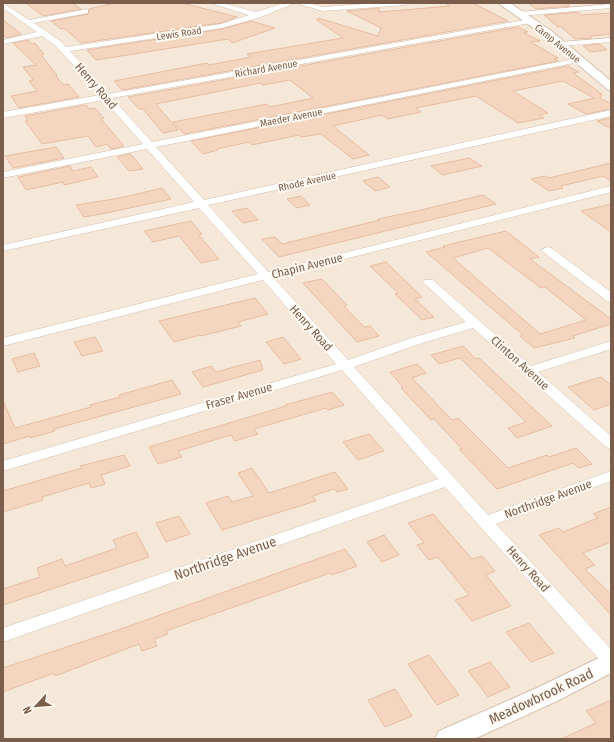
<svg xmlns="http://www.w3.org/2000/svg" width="614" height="742" viewBox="0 0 614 742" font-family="'Fira Sans Condensed',sans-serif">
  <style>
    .residential { fill: #f6e8d8 }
    .building { fill: #f4d6c0; stroke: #e8bca0; fill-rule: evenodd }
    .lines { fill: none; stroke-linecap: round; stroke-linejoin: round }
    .street-casing { stroke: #d1beae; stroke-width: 1 }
    .secondary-casing { stroke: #d4bfac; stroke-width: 2 }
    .street { fill: #fff; fill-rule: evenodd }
    .secondary { fill: #fff; fill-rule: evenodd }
    .labels { text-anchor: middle; stroke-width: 4; stroke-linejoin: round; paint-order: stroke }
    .far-street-label { font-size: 10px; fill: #7a5d4b; stroke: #fffaf1 }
    .street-label { font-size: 12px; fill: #7a5d4b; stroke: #fffaf1 }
    .near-street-label { font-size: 14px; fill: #7a5d4b; stroke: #fffaf1 }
  </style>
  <rect width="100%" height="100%" fill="#fdf6ea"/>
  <!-- residential -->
  <path class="residential" d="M3 3H611V739H3Z"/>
  <!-- building -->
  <path class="building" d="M26 3H72L81 9 43 16Z
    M115 3H182L237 17 221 23 81 43 64 28 61 29 51 21 88 14 89 9Z
    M445 3H473L508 21 122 90 114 81 207 63 209 65 251 57 247 54 343 38 317 20 318 18 378 36 381 28 347 11 379 8V12L450 6Z
    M528 3H566L570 6 536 9Z
    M578 12 581 15 611 13V34L590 36 592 38 575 39 560 26 558 27 544 15Z
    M3 20 15 29 21 34 7 38 3 34Z
    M251 21 275 28 232 43 228 39 96 60 87 50 222 29Z
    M518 27 528 32 524 33 540 41 531 42 558 58 554 59 558 61 184 134 173 122 267 104 270 107 313 98 290 80 263 85 260 83 156 104 178 130 163 133 143 109H139L128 97Z
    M28 40 32 44 35 43 44 54 41 55 57 75 56 76 60 81 64 85 68 84 79 97 19 108 11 96 37 91 29 81 33 80 23 67 36 65 13 43Z
    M600 44 607 50 590 52 583 46Z
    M568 66 579 72 573 73 602 94 600 98 611 104V109L586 114 568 104 594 98 563 81 513 91 548 113 539 115 544 118 518 123 476 96 416 108 421 112 388 119 382 115 333 126 369 155 353 159 321 134 301 137 299 135 252 145 249 142 217 149 218 150 203 154 191 141Z
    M86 105 89 109 95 108 104 118 101 119 124 146 111 149 107 144 96 147 88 136 42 144 25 121H28L25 116Z
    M611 118V129L597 121Z
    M56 147 64 158 13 168 5 156Z
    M130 154 135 159 143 169 129 171 117 157Z
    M469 158 482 166 443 175 431 166Z
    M611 163V181L603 176 561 186 563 188 549 191 531 179 545 176 549 178Z
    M70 166 73 171 91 167 98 177 64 185 63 182 26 190 18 177Z
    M378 177 390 187 375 191 363 181Z
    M162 188 171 199 111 212 84 217 76 205 120 198Z
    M483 195 496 204 279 257 262 239 275 237 282 244 380 220 378 219 421 210Z
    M301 196 310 205 297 208 287 199Z
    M611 204V232L581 211Z
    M247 208 258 220 243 223 232 211Z
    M191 221 202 234 199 235 219 259 201 263 179 236 153 242 144 231Z
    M506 231 539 257 530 259 611 319V324L573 336 575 338 534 348 520 336 523 335 426 252 445 247 443 246ZM488 248 541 288 545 287 586 320 540 334 453 258Z
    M386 262 422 297 415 299 434 317 422 320 395 294 398 293 370 266Z
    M322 279 347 305 344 306 364 327 370 326 379 336 357 342 303 283Z
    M255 298 268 314 238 322 241 326 201 336 200 335 174 342 159 321Z
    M95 337 103 351 82 356 74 342Z
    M283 337 301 359 284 364 266 342Z
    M463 346 476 359 479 358 552 426 517 438 508 428 526 422 460 358 439 364 431 355Z
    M34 353 40 366 18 372 12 359Z
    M260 360 263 370 203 387 192 372 211 366 216 372Z
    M417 364 426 373 412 378 452 420 458 418 508 468 547 455 549 457 576 448 592 464 579 468 573 463 497 489 459 449H462L434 419 431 420 401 388 403 387 390 372Z
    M601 377 611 385V404L594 410 568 387Z
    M172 380 181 394 54 429 55 431 30 438V436L3 444V401L15 428 91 407 90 405 120 397 119 395Z
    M332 392 344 405 328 410 326 408 254 429 258 434 235 441 231 435 178 451 182 457 158 464 149 447 286 406 285 405Z
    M369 434 384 451 358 460 343 442Z
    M124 455 130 466 101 475 105 484 91 488 89 483 42 497 43 500 3 512V491L82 468 80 466Z
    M252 468 269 493 335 472 348 489 337 492 334 489 313 496 316 501 222 530 206 503 228 496 232 502 253 496 238 473Z
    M611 507V542L583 553 595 565 585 569 611 594V615L539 535 559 528 563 532 598 518 593 514Z
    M433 514 472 559 482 556 495 571 486 575 511 606 472 621 455 600 469 595 438 557 429 560 417 545 424 543 408 523Z
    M179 516 190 534 166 542 156 523Z
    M136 532 149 557 3 605V589L40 577 37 568 62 559 65 566 117 548 113 540Z
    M384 535 399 555 382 562 367 542Z
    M345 549 357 566 332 575 330 573 166 631 168 634 154 639 157 646 142 651 139 644 55 676 54 673 3 692V668L118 630Z
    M529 623 554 653 531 662 506 632Z
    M429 655 459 695 437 705 408 664Z
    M490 662 510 687 488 697 468 671Z
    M395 689 412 716 385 727 368 700Z
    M611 700V739H561L596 723 586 711Z"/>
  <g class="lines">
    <!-- street casing -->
    <g class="street-casing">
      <path id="street" d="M3 3 29 20 88 9V13L34 23 62 42 66 47 221 24 249 15 210 3H222L256 12 284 3H295L261 17 222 28 70 51 108 94 530 19 534 21 530 23 112 98 152 142 579 58H582L583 60 579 62 156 147 204 200 611 110V116L208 205 268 272 611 186V192L273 277 348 360 411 338 466 322 425 284 423 282 425 280H433L531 366 611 341V349L538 372 611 436V449L606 447 473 328 419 344 354 367 488 515 611 471V481L496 524 611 649V668L605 666 445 487 3 642V628L438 479 342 370 3 471V461L336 364 263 280 3 346V338L258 274 199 208 3 251V245L194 202 147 149 3 178V172L143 144 104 100 3 118V112L100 95 56 46 42 36 3 44V40L37 32 3 8Z
        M295 3H308L323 7 376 3H410L406 5 323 11Z
        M611 4V8L519 16 515 14 519 12Z
        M611 38V42L561 46 557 44 561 42Z
        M547 247 551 248 611 292V302L607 301 543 252 541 250Z"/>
    </g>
    <!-- secondary casing -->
    <g class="secondary-casing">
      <path id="secondary" d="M498 3H510L550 30 611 81V91L607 89 542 34Z
        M611 652V673L557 701 474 739H435L439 731 539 687Z"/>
    </g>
    <!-- street -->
    <use href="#street" class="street"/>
    <!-- secondary -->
    <use href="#secondary" class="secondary"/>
  </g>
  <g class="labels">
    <!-- far-street labels -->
    <g class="far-street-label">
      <text transform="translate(179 33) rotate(-9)" y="4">Lewis Road</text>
      <text transform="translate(558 43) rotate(39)" y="4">Camp Avenue</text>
      <text transform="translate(266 68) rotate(-10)" y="4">Richard Avenue</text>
      <text transform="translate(291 117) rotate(-11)" y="4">Maeder Avenue</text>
      <text transform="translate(307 181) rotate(-13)" y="4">Rhode Avenue</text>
    </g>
    <!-- street labels -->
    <g class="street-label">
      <text transform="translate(96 86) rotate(49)" y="4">Henry Road</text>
      <text transform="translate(307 266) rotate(-14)" y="4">Chapin Avenue</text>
      <text transform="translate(311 328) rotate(48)" y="4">Henry Road</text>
      <text transform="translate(520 363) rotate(42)" y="4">Clinton Avenue</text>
      <text transform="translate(239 396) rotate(-16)" y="4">Fraser Avenue</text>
      <text transform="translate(548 499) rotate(-20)" y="4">Northridge Avenue</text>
      <text transform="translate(528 569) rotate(48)" y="4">Henry Road</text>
    </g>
    <!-- near-street labels -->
    <g class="near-street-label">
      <text transform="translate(225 558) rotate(-19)" y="5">Northridge Avenue</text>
      <text transform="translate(541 696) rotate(-25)" y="5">Meadowbrook Road</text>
    </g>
  </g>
  <!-- border -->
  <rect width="614" height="742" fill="none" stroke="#7a5d4b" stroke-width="8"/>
  <!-- north arrow -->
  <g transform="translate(36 706) rotate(244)" stroke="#fffaf1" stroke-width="3" paint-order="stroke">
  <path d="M0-3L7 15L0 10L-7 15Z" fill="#7a5d4b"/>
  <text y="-6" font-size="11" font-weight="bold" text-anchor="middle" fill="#7a5d4b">N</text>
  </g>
</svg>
